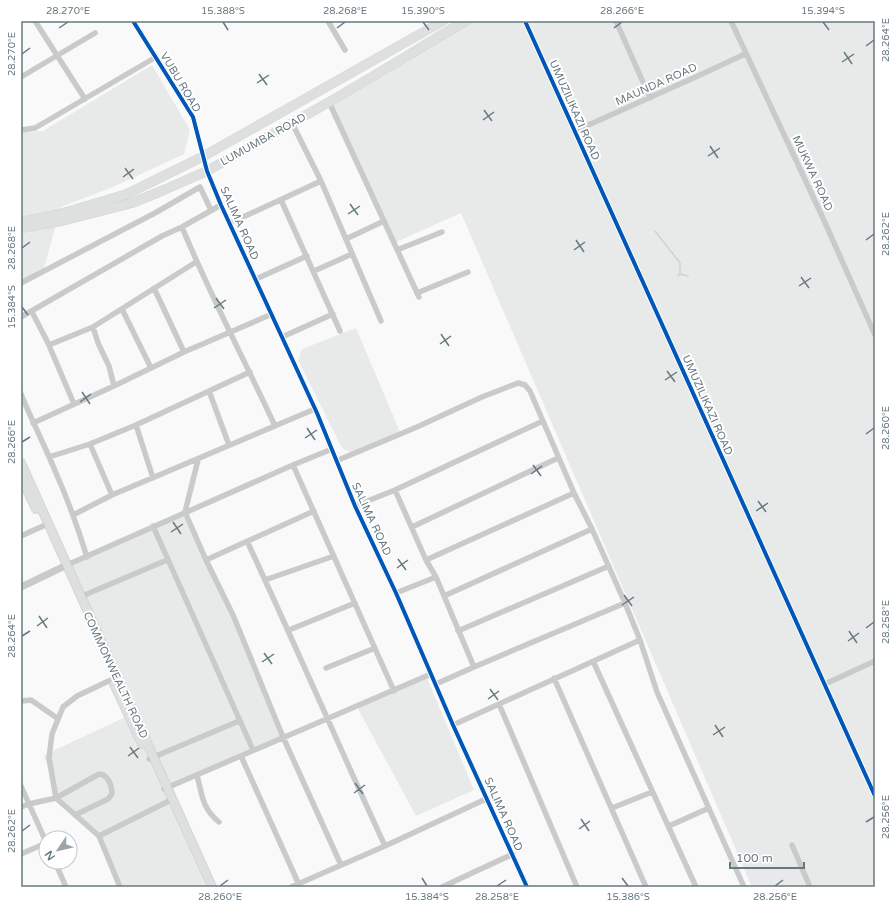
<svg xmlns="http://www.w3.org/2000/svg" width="896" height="908" viewBox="0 0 896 908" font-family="'Varela Round',sans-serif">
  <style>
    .built { fill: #e8eae9 }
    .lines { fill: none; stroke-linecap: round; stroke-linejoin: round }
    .stream { stroke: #cbd4d5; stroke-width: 1.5 }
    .secondary-casing { stroke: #d4d5d6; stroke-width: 10 }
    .primary-casing { stroke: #d4d5d6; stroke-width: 10 }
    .minor { stroke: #c9caca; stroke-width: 5.5 }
    .tertiary { stroke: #c9caca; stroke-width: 7 }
    .secondary { stroke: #dedfdf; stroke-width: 8 }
    .primary { stroke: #dedfdf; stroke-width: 9 }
    .cycleway-casing { stroke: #fff; stroke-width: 6 }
    .cycleway { stroke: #0057b8; stroke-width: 4 }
    .ticks { fill: none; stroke: #677980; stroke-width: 1.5 }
    .labels { text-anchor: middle; stroke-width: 4; stroke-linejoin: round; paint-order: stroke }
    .street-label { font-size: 11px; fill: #677980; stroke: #fff }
    .neatline { fill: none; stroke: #677980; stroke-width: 1.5 }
    .ticks-label { font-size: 10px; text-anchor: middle; fill: #677980 }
  </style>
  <rect width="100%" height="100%" fill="#f9f9f9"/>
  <!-- built -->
  <path class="built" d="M453 21H875V887H752L461 213 396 242 339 121 325 101Z
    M152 65 190 130 184 154 113 187 61 207 44 268 21 282V132L43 131Z
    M356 328 400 432 352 453 342 448 298 360 302 349Z
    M185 512 283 737 163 789 206 887H120L99 838 58 800 44 755 130 715 63 566Z
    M427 678 474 790 416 816 357 707Z"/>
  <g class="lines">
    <!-- stream -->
    <path class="stream" d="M655 231 680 263V274L678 276
      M680 274 688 276"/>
    <!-- secondary casing -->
    <g class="secondary-casing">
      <path id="secondary" d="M21 463 212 887
        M21 477 36 509
        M114 684 142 744"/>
    </g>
    <!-- primary casing -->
    <g class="primary-casing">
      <path id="primary" d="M21 222 60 214 127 194 204 156 443 21
        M21 228 62 221 132 203 164 190 207 171 338 97 466 21"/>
    </g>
    <!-- minor -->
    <path class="minor" d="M35 21 85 99
      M133 21 193 117 207 171 221 205 317 413 355 506 396 593 453 725 527 887
      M328 21 345 50
      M525 21 875 796
      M616 21 650 98
      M731 21 822 216 875 335
      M21 77 95 33
      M329 102 419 297
      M292 123 321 181 381 321
      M21 130 35 128 156 57
      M575 131 700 75 745 54
      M281 200 340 331
      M230 223 321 181
      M182 227C210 295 244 359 275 426
      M346 239 384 221
      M397 250 442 232
      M314 271 352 254
      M256 279 307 256
      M21 283 155 213 200 187 211 210
      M154 288 184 352
      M417 293 468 272
      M122 309 151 368
      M32 312 48 343 74 404
      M21 317 162 236 182 227 221 205
      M93 327 98 343 109 366 114 386
      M282 337 333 314
      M49 345 93 327 196 262
      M209 391 229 445
      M21 394C32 421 45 446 56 473 68 500 78 528 87 557
      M33 423 114 386 184 352 272 314
      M136 425 153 478
      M90 444 112 495
      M49 457 90 444 136 425 250 372
      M198 460 185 512 206 560 233 615 283 737 341 865
      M336 461 417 427 482 397 518 383 525 385 530 391 574 493 592 529 625 603 640 640 657 692 744 887
      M293 465 394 691
      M395 490 426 560 436 577 474 667
      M355 506 395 490 543 421
      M73 515 112 495 315 409
      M153 526 253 750
      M412 527 558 458
      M21 536 43 526
      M247 541C294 642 338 744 385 846
      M206 560 314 511
      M426 560 574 493
      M67 565 293 465 332 449
      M265 580 334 556
      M396 593 436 577
      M444 596 592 529
      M80 597 167 560
      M289 630 355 603
      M458 631 609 566
      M593 661 696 887
      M326 668 375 648
      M554 678 646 887
      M436 684 474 667 625 603
      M825 684 875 661
      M21 701 31 700 57 718
      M499 704 577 887
      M453 725 640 640
      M241 756 300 887
      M149 759 239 721
      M197 775C202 795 202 808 219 822
      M21 786 46 842
      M164 789 431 674
      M21 807 29 804 56 798 99 836 120 887
      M612 808 652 792
      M75 815 108 799 112 794C112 786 108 774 99 774L56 798 49 758 52 734 63 707 77 696 117 677
      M669 826 709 808
      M99 836 169 801
      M792 845 810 887
      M21 854 46 843
      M55 862 66 887
      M291 887 385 846 488 798
      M442 887 513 854"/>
    <!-- tertiary -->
    <path class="tertiary" d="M21 587 67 565"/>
    <!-- secondary -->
    <use href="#secondary" class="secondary"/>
    <!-- primary -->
    <use href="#primary" class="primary"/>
    <!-- cycleway casing -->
    <g class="cycleway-casing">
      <path id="cycleway" d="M133 21 193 117 207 171 221 205 317 413 355 506 396 593 453 725 527 887
        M525 21 875 796"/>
    </g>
    <!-- cycleway -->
    <use href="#cycleway" class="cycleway"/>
  </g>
  <!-- ticks -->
  <path class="ticks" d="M223 22 228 30M423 22 429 30M823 22 829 30M59 28 68 22M337 28 345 22M614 28 622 22M866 46 874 40M844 52 852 64M22 54 30 48M842 62 854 54M259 74 267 85M257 83 269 75M484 110 492 121M483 120 494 112M710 146 718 158M708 156 720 148M125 168 133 179M123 177 134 169M350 204 358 215M348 214 360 206M576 240 584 252M866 240 874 234M22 248 30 242M574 250 585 242M801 277 809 288M799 286 811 278M216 298 224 309M22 307 28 315M214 308 226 300M441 334 449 346M440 344 451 336M667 371 675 382M665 380 677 372M82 392 90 404M80 402 91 394M307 428 315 440M866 434 874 428M305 438 317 430M22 442 30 437M533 465 541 476M531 474 542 466M758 501 766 512M756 511 768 503M173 522 181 534M171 532 183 524M398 559 406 570M397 568 408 560M624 595 632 606M622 605 634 597M39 616 47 628M37 626 48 618M866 628 874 622M849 631 857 643M22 636 30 631M848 641 859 633M264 653 272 664M262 662 274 654M490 689 498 700M488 699 499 691M715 725 723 737M713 735 725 727M130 747 138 758M128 756 139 748M355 783 363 794M354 793 365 785M581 819 589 831M866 822 874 817M579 829 590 821M22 831 30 825M422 878 427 886M622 878 628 886M220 886 228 880M497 886 506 880M775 886 783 880"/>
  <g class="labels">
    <!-- street labels -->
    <g class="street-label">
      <text transform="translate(181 82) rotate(59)" y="4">VUBU ROAD</text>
      <text transform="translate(656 84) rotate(-24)" y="4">MAUNDA ROAD</text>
      <text transform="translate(575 110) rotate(66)" y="4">UMUZILIKAZI ROAD</text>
      <text transform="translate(263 139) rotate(-29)" y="4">LUMUMBA ROAD</text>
      <text transform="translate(813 173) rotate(65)" y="4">MUKWA ROAD</text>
      <text transform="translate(240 223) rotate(66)" y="4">SALIMA ROAD</text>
      <text transform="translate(708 405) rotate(66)" y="4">UMUZILIKAZI ROAD</text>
      <text transform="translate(372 519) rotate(65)" y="4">SALIMA ROAD</text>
      <text transform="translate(116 675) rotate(65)" y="4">COMMONWEALTH ROAD</text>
      <text transform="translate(504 814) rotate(66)" y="4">SALIMA ROAD</text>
    </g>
  </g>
  <!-- border -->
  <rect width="896" height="908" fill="none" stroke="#ffffff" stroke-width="44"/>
  <!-- north arrow -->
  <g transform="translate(58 850) rotate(235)"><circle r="19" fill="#ffffff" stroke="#c2c9cc"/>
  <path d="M0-3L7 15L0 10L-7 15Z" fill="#9aa6aa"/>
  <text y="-6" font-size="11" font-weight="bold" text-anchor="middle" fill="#677980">N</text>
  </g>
  <!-- scale -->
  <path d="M730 862v6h74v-6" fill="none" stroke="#677980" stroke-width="2"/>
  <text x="736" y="862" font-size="12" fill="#677980" stroke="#ffffff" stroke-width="3" paint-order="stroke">100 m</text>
  <rect x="22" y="22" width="852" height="864" class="neatline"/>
  <g class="ticks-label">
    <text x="68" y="14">28.270°E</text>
    <text x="223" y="14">15.388°S</text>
    <text x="345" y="14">28.268°E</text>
    <text x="423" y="14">15.390°S</text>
    <text x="622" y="14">28.266°E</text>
    <text x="823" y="14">15.394°S</text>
    <text transform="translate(885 40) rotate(-90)" y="4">28.264°E</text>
    <text transform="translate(11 54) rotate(-90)" y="4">28.270°E</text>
    <text transform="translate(885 234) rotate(-90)" y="4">28.262°E</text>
    <text transform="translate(11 248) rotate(-90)" y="4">28.268°E</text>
    <text transform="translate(11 307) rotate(-90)" y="4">15.384°S</text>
    <text transform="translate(885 428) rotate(-90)" y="4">28.260°E</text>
    <text transform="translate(11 442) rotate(-90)" y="4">28.266°E</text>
    <text transform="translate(885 622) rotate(-90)" y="4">28.258°E</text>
    <text transform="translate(11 636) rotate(-90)" y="4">28.264°E</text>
    <text transform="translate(885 817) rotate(-90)" y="4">28.256°E</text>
    <text transform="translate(11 831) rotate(-90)" y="4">28.262°E</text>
    <text x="220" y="900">28.260°E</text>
    <text x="427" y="900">15.384°S</text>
    <text x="497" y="900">28.258°E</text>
    <text x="628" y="900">15.386°S</text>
    <text x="775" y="900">28.256°E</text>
  </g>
</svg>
